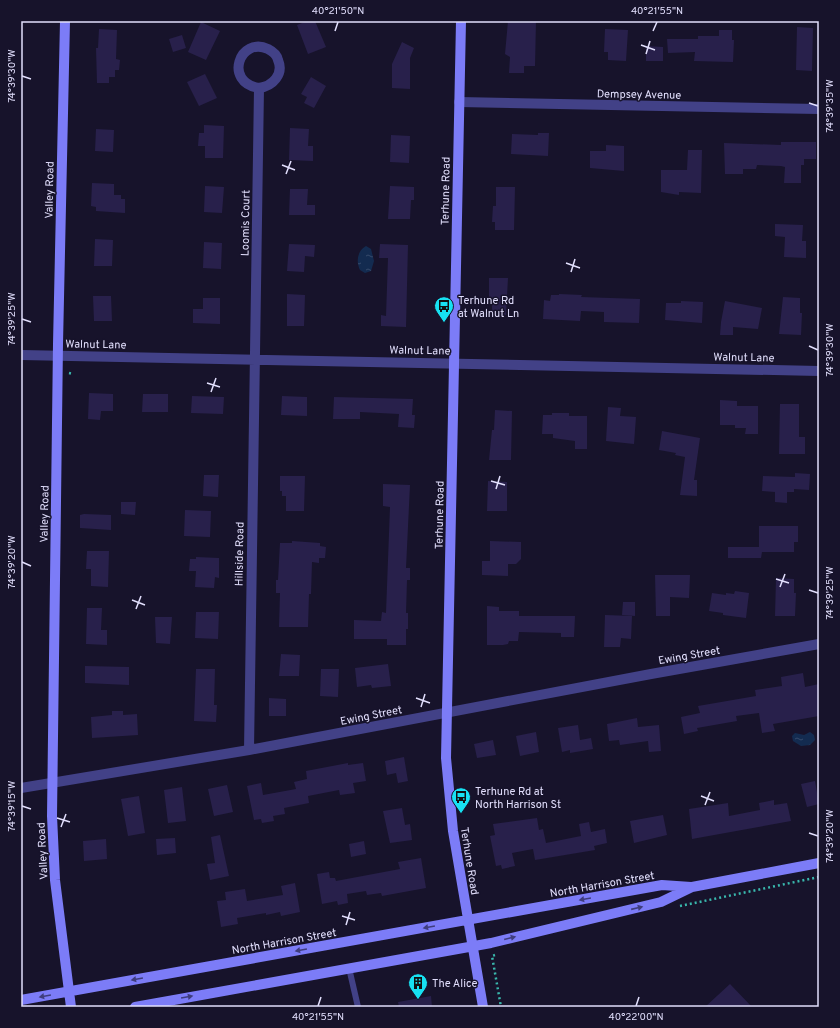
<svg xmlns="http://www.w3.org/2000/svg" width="840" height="1028" viewBox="0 0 840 1028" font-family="Overpass,sans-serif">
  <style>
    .water { fill: url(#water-ripples) }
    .building { fill: #28204b }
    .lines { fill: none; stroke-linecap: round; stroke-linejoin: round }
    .path { stroke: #39b8ad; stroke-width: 2.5; stroke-dasharray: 2 3; stroke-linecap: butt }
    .lane { stroke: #424187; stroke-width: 6 }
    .street { stroke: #424187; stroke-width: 10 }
    .secondary { stroke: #7c7cf7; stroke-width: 10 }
    .oneway { fill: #3f3d7d }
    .ticks { fill: none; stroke: #e2dffd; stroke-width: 1.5 }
    .labels { text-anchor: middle; stroke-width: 3; stroke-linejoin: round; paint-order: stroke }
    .street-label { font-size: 11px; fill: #e2dffd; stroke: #17132b }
    .poi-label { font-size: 11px; fill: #e2dffd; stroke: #17132b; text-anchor: start }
    .neatline { fill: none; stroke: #e2dffd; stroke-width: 1.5 }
    .ticks-label { font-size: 10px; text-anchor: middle; fill: #e2dffd }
  </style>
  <defs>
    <pattern id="water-ripples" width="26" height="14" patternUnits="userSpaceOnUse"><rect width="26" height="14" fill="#132b50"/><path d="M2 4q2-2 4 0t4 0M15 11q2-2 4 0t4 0" fill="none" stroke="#35496a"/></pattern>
  </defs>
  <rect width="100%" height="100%" fill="#17132b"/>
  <!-- water -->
  <path class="water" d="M366 246 371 249 374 261 371 271 365 273 360 270C356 262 357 251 366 246Z
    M810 732 814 735 815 740 810 745 801 746 793 741 792 736 795 733 804 735Z"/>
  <!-- building -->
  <path class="building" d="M307 21H315L326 47 308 54 297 25Z
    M508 21H536L535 66H524V73H509L510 57 505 54Z
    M201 22 220 31 206 60 188 52Z
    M797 27 813 28 812 71 796 70Z
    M99 29 117 30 116 59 120 60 119 70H115V77H109V83H97L96 48H98Z
    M605 29 628 30 626 61 608 60V52H604Z
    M719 30H732V40H734L733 62 694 61 695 52 668 53 667 39H698V36H719Z
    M182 35 186 48 173 52 169 39Z
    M402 42 414 48 410 58V89L392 88V64Z
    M646 46 663 47V61H646Z
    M205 74 217 98 199 106 187 82Z
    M311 77 326 86 314 108 304 103 307 97 301 94Z
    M204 125 224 126 223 158H205V146H198L199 133H204Z
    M290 128 309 129 308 146H313V161L289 160Z
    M96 129 114 130 113 152 95 151Z
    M538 133H549L548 156 511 154 512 134 538 135Z
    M391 135 410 136 409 163 390 162Z
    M781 142H816V159H804V165H801V183H784L785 167 781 166 757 165 756 169H743V174H725L724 143 781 145Z
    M606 145 624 146V171L590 168V151H606Z
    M688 150H702L701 193 679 192V195L661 192V170H687Z
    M92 183 114 184V195H121V199H125V213L96 211V207L91 206Z
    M205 186 224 187 222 213 204 212Z
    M390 186 414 187V200H411L410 219H388Z
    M496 187H515L514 230H495V222H492L493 206H496Z
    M290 189H308L307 205H315V215H289Z
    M775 224 803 225 802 241H806V258L784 257 785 237 775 236Z
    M95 239 113 240 112 266H94Z
    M204 242 222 243 221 269 203 268Z
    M289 244 315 245 314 257 305 256 304 272 287 271Z
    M380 244 408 245 406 327 381 326V315L386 316 388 258H379Z
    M489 278H508L506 315 492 314V302H489Z
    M287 294 305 295 304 326H287Z
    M559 294 582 295 581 297 640 299 639 323 604 322V312L581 311 580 321 543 319 544 300 550 301 551 295H559Z
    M93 296H111L112 321H94Z
    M783 297 800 298V313H802L801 335 779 334Z
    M203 298H220V324L193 323V309H203Z
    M681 301 703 302 702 323 665 320 666 303H681Z
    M725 301 762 308 758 329 733 327V335H720L721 322Z
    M89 393 113 394V411H101L100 420 88 419Z
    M143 394H168V412H142Z
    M192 396 224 397 223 414 191 413Z
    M282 396 307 397V416L281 415Z
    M334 397 413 399 412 415H415L414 428 398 427 399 414 360 412V419H333Z
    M720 400 737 401V406H758V434H745L746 428H735V425H720Z
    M780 404H799V437H805V454H779Z
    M608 407 621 408 620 416 636 417 634 444 606 441Z
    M495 410 512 411 511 460H489L492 430H494Z
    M552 413H569V416H587V449H575V441L553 438V434H542L543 415H552Z
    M662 431 700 438 694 480H697V496L680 495 685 457 675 455 676 453 659 450Z
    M795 473 810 474 809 490 794 489V492H787V503L775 502V492L762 491 763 476 795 477Z
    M204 475H219L218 497 203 496Z
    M280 476H305L304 511H286V496H282V491H280Z
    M488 481 507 482V511H487Z
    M383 484 410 485 406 568H410V580H407L406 613H408V629H406V645H387V639H354V620L381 621 382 612 386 613 390 507 383 506Z
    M121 502H136L135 515 121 514Z
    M185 510 211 511 210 537 184 536Z
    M84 514 111 515V530L80 528V515Z
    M759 526H798V542H794V552H762L761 558H728V547H759Z
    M292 541 320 543V546L326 547 325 558H319V563L312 562 311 594H309L308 627H279L280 593H276V580H278L280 543H292Z
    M490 541 521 542V559L516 564H508V576L482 575V561H490Z
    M87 551H109L108 587 91 586V569H86Z
    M196 557 219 558V578L215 577 214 588 195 587 196 571H189L190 559H196Z
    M655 575H690L689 598 670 597V616H656Z
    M776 578 794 579V593H796L795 616H775Z
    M735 591 749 593 746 618 723 615V613L709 611 712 593 726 595V593L734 594Z
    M623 602H635V616L622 615Z
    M487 606 499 607V611H519V616H575L574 637H561V633L519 632 518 641H509L508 644 503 645H487Z
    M87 608H102L101 630H107V645L86 644Z
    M196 612H219L218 639 195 638Z
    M605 615 632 616 631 639 621 638 620 647H604Z
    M155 617H172L170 644 156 643Z
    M281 654 300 655 299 676H279Z
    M388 664 391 686 372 688 371 685 357 687 355 668Z
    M85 666 129 667V685L85 683Z
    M196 669H215L214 705H217L216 722 194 721Z
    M321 669H339L338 697 320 696Z
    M803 673 805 687 819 684V716L773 724 775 731 762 733 759 713 736 716 737 721 697 728 698 731 684 734 681 717 700 713 698 706 756 696 755 690 782 686 781 677Z
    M269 698 286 699V716H269Z
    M112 711H123V715L137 714 138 735 92 738 91 717 112 715Z
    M637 718 638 727 659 725 661 751 649 752 648 741 620 745 619 740 609 741 607 724Z
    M578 725 580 740 591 738 593 749 570 753V750L562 752 558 728Z
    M536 732 539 752 520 756 516 736Z
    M493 740 496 755 477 758 474 744Z
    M404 757 408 781 398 783 396 773 387 775 385 761Z
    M348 763V765L363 763 366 781 353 783 355 793 340 795 339 790 308 796 309 803 284 808 285 814 273 816 274 821 262 823 261 819 254 820 247 786 261 783 263 795 296 789 294 782 307 779 306 771Z
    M815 781 819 804 807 807 801 784Z
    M227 785 233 812 214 816 208 789Z
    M182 787 186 821 168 823 164 790Z
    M139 796 145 833 128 836 121 799Z
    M774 800V805L787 803 791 821 692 839 689 809 728 803 729 816 760 810 759 803Z
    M402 808 405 825 410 824 412 840 390 843 383 811Z
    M663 815 667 835 634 843 630 821Z
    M537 818 539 830 543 829 546 843 581 836 579 824 589 822 591 832 605 829 607 843 594 846 595 850 535 860 533 849 512 853 515 866 502 869 501 865 496 866 490 836 495 835 493 824Z
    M220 835 229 876 210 880 207 864 215 863 211 837Z
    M175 838 176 853 157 855 156 839Z
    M106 839 107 859 84 861 83 841Z
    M364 841 366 854 351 857 349 844Z
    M421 858 426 888 382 896 381 893 367 895 366 891 347 894 348 903 338 905 337 901 322 904 317 874 329 872 330 878H335L336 881 400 869 398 862Z
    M295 883 300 912 281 916 280 912 266 915V913L237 918 238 924 221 927 217 901 226 900 225 892 245 889 247 901 283 895 281 886Z
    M730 984 752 1007H705Z
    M431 996 432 1007H399L398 1002Z"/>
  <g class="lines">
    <!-- path -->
    <path class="path" d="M69 373 73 374
      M680 906 819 877
      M495 955 492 956 501 1007"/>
    <!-- lane -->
    <path class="lane" d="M349 968 358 1007"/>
    <!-- street -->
    <path class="street" d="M459 102 819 109
      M21 355 819 371
      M249 750 259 88C273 86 284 74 278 60 277 55 272 51 268 49 240 36 223 82 259 88
      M21 788 249 750 651 674 819 644"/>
    <!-- secondary -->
    <path class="secondary" d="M65 21 58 344 52 816 55 880 71 1007
      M461 21 446 758 453 831 483 1007
      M21 1000 662 885 691 887
      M135 1007 491 943 661 902 692 887 819 863"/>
  </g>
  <!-- one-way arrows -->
  <defs><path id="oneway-solid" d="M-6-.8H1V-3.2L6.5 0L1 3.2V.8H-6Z"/></defs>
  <g class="oneway">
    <use href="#oneway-solid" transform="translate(585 899) rotate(170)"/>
    <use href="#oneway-solid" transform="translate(637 908) rotate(-13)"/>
    <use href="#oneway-solid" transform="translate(429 927) rotate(170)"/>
    <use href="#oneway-solid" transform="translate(510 938) rotate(-14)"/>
    <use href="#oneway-solid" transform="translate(301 950) rotate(170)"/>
    <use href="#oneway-solid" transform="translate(137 979) rotate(170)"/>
    <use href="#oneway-solid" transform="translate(45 996) rotate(170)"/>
    <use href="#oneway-solid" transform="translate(187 997) rotate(-10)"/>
  </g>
  <!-- ticks -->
  <path class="ticks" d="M335 31 338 22M653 31 657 22M641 45 655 50M646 54 650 41M22 76 31 79M809 103 818 106M282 165 295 170M286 174 291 161M566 263 580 268M571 272 575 259M22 319 31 322M809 346 818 350M207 383 220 387M211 392 216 378M491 481 505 485M496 489 500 476M22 562 31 566M776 579 789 583M780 587 785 574M809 590 818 593M132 600 145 605M136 609 141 596M416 698 430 703M421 707 425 694M701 796 714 801M705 805 710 792M22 806 31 809M57 818 70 822M61 827 66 814M809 833 818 836M342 916 355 920M346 925 350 912M318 1006 321 997M636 1006 639 997"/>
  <!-- icons -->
  <defs>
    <g id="bus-pin" transform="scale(1)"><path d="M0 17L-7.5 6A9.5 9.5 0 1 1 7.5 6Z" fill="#17e1f2" stroke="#17132b"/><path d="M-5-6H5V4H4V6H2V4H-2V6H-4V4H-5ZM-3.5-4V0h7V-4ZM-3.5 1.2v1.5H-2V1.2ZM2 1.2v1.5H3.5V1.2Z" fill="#111"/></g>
    <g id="building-pin" transform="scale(1)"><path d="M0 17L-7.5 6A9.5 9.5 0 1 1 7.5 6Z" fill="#17e1f2" stroke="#17132b"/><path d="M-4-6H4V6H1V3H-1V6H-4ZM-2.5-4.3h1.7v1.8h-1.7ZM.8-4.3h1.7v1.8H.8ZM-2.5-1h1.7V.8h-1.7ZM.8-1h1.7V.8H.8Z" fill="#111"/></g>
  </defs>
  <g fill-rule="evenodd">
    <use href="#bus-pin" x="444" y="306"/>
    <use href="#bus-pin" x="461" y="797"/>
    <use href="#building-pin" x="418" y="983"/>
  </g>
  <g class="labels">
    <!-- street labels -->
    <g class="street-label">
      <text transform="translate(639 94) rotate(1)" y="4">Dempsey Avenue</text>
      <text transform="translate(49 190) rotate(-89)" y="4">Valley Road</text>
      <text transform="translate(445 191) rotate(-89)" y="4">Terhune Road</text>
      <text transform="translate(245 223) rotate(-89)" y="4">Loomis Court</text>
      <text transform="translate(96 344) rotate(1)" y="4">Walnut Lane</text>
      <text transform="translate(420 350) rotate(1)" y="4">Walnut Lane</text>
      <text transform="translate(744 357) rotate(1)" y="4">Walnut Lane</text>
      <text transform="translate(44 514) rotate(-89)" y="4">Valley Road</text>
      <text transform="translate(439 515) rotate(-89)" y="4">Terhune Road</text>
      <text transform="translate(239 554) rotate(-89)" y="4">Hillside Road</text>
      <text transform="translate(689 655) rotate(-10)" y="4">Ewing Street</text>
      <text transform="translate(371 715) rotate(-11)" y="4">Ewing Street</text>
      <text transform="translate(42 851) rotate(-93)" y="4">Valley Road</text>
      <text transform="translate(470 861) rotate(81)" y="4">Terhune Road</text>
      <text transform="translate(602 884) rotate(-10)" y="4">North Harrison Street</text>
      <text transform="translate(284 941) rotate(-10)" y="4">North Harrison Street</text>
    </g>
    <!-- poi labels -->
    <g class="poi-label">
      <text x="458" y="304">Terhune Rd<tspan x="458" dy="13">at Walnut Ln</tspan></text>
      <text x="475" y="795">Terhune Rd at<tspan x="475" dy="13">North Harrison St</tspan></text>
      <text x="432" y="987">The Alice</text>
    </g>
  </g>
  <!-- border -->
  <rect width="840" height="1028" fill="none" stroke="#17132b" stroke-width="44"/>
  <rect x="22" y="22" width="796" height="984" class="neatline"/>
  <g class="ticks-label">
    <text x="338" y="14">40°21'50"N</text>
    <text x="657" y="14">40°21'55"N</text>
    <text transform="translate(11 76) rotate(-90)" y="4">74°39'30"W</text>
    <text transform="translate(829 106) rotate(-90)" y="4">74°39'35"W</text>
    <text transform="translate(11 319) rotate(-90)" y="4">74°39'25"W</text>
    <text transform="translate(829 350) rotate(-90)" y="4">74°39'30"W</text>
    <text transform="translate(11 562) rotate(-90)" y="4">74°39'20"W</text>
    <text transform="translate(829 593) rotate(-90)" y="4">74°39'25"W</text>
    <text transform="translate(11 806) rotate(-90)" y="4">74°39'15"W</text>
    <text transform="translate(829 836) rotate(-90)" y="4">74°39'20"W</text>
    <text x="318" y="1020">40°21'55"N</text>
    <text x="636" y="1020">40°22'00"N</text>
  </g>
</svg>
